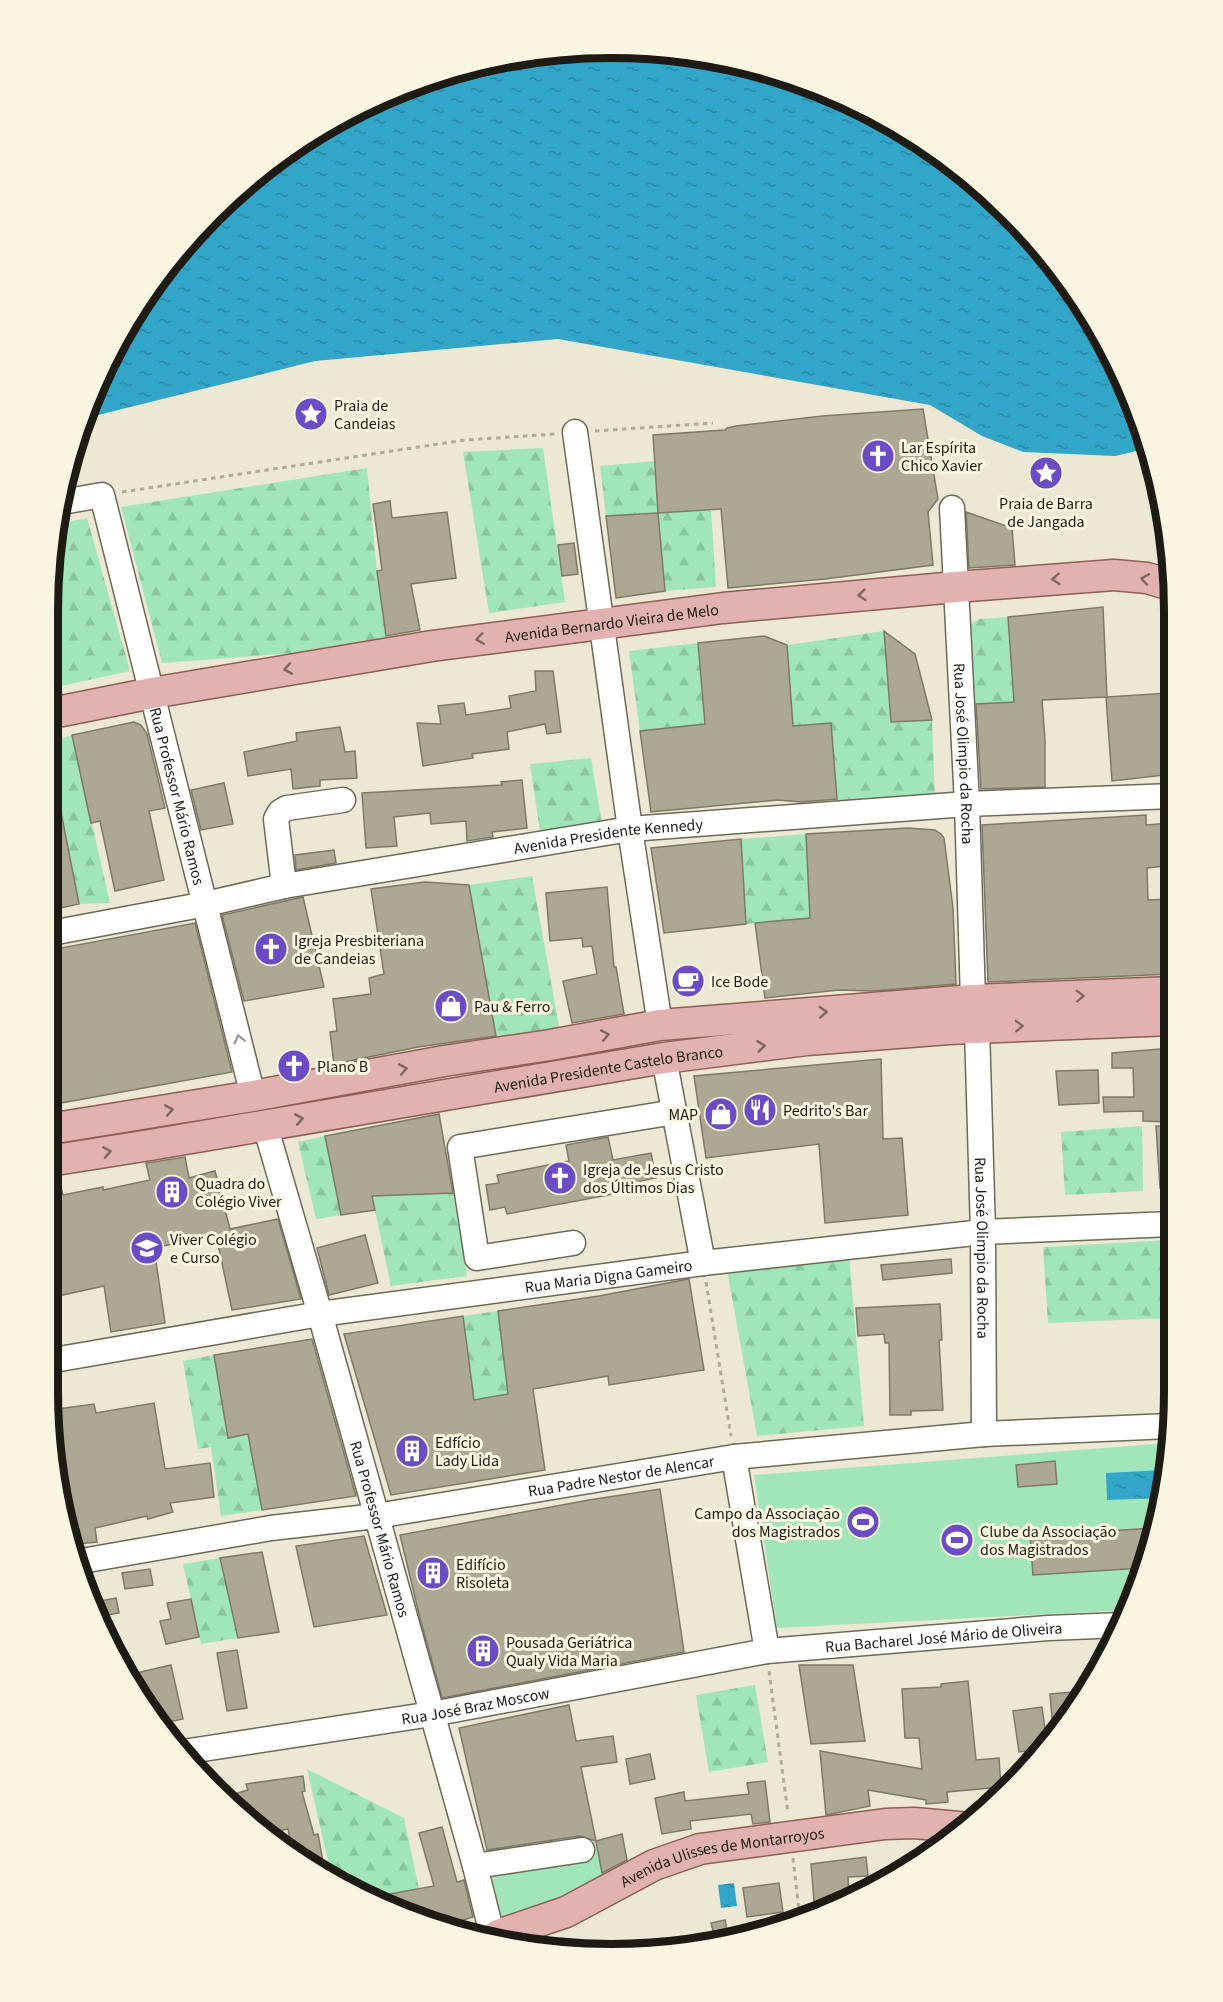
<svg xmlns="http://www.w3.org/2000/svg" width="1223" height="2002" viewBox="0 0 1223 2002" font-family="'Source Sans 3',sans-serif">
  <style>
    .green { fill: #a1e6b9 }
    .forest { fill: url(#forest-firs) }
    .water { fill: url(#water-ripples) }
    .building { fill: #ada894; stroke: #7d7965; stroke-width: 1.5 }
    .lines { fill: none; stroke-linecap: round; stroke-linejoin: round }
    .minor-casing { stroke: #6e6957; stroke-width: 27 }
    .major-casing { stroke: #8f5c57; stroke-width: 33 }
    .path { stroke: #aeaa98; stroke-width: 3; stroke-dasharray: 4.5 4.5; stroke-linecap: butt }
    .minor { stroke: #fff; stroke-width: 24 }
    .major { stroke: #e1b2b0; stroke-width: 30 }
    .oneway { stroke: #7f6662 }
    .oneway2 { stroke: #999895 }
    .labels { text-anchor: middle; stroke-width: 6; stroke-linejoin: round; paint-order: stroke }
    .poi-label { font-size: 16px; fill: #1d1b13; stroke: #faf5e0; text-anchor: start }
    .street-label { font-size: 16px; fill: #1d1b13; stroke: #faf5e0 }
    .rim { fill: none; stroke: #1d1b13; stroke-width: 8 }
  </style>
  <defs>
    <pattern id="forest-firs" width="22" height="20" patternUnits="userSpaceOnUse" patternTransform="scale(1.5)"><rect width="22" height="20" fill="#a1e6b9"/><path d="M5 1l3.5 6h-7zM16 11l3.5 6h-7z" fill="#8ac59e"/></pattern>
    <pattern id="water-ripples" width="26" height="14" patternUnits="userSpaceOnUse" patternTransform="scale(1.5)"><rect width="26" height="14" fill="#32a6c9"/><path d="M2 4q2-2 4 0t4 0M15 11q2-2 4 0t4 0" fill="none" stroke="#2a86a2"/></pattern>
  </defs>
  <rect width="100%" height="100%" fill="#ede8d3"/>
  <!-- green -->
  <path class="green" d="M1170 1443V1464L1130 1610 777 1628 754 1475Z
    M595 1841 604 1882 502 1923 489 1862Z"/>
  <!-- forest -->
  <path class="forest" d="M543 448 565 602 489 613 463 452Z
    M654 461 658 513 711 509 716 587 665 591 658 514 606 516 600 466Z
    M367 468 377 571 387 646 162 663 121 507Z
    M87 518 130 671 52 688 53 538 56 525Z
    M1008 617 1014 702 975 704 970 625 979 619Z
    M884 631 891 722 932 720 935 801 837 806 831 723 793 726 787 645Z
    M698 643 705 724 640 731 629 651Z
    M72 735 110 903 79 904 62 819 51 816 52 742Z
    M591 758 603 830 541 838 530 764Z
    M806 834 810 918 746 924 741 839Z
    M532 876 560 1032 497 1042 469 885Z
    M1142 1126 1143 1191 1065 1195 1061 1132Z
    M325 1136 341 1215 316 1219 298 1142Z
    M453 1193 467 1276 391 1286 372 1196Z
    M1171 1240V1318L1048 1323 1043 1247Z
    M849 1256 864 1426 757 1436 726 1264Z
    M498 1311 508 1394 474 1400 463 1316Z
    M214 1355 228 1438 248 1434 262 1510 221 1516 211 1447 198 1449 183 1361Z
    M220 1558 238 1638 201 1644 183 1564Z
    M755 1685 768 1762 709 1772 696 1695Z
    M307 1769 404 1818 419 1889 378 1896 330 1870Z"/>
  <!-- water -->
  <path class="water" d="M648 49 757 67 860 106 954 164 1035 240 1100 330 1145 431 1149 448 1115 456 1023 452 982 436 930 405 558 339 315 361 94 416 85 417 91 396 164 269 240 188 329 124 430 78 538 53Z
    M1163 1470 1164 1486 1161 1498 1107 1500 1106 1473Z
    M734 1883 737 1906 721 1908 718 1885Z"/>
  <!-- building -->
  <path class="building" d="M923 409 938 499 928 512 933 565 825 579 728 588 721 509 658 513 653 435 725 430 727 428 736 426 822 416Z
    M390 501 392 518 447 512 456 578 411 584 420 630 386 636 377 571 382 570 373 504Z
    M966 512 1012 528 1015 565 969 568Z
    M658 513 665 591 616 598 606 516Z
    M574 543 578 574 562 576 558 545Z
    M1103 607 1107 697 1169 693 1173 774 1112 781 1106 697 1042 700 1045 740V787L981 789 976 704 1014 702 1008 617Z
    M884 631 915 654 932 720 891 722Z
    M764 636 787 645 793 726 831 723 837 799 801 802 778 800 651 812 640 731 705 724 698 643Z
    M535 671H553L561 732 547 734 545 724 507 732 509 749 472 754 473 758 423 766 417 723 441 724 438 706 464 703 466 715 511 708 509 696 536 691Z
    M134 722 141 725 147 734 165 808 149 811 164 880 115 891 100 821 91 823 72 735Z
    M340 727 345 752 355 751 357 778 320 780V786L293 789 291 769 248 776 244 752 297 741 296 733Z
    M522 780 527 828 492 832 493 837 467 841 466 821 431 824 430 813 394 817 397 846 366 848 362 793 502 785 501 782Z
    M224 783 233 824 201 830 191 790Z
    M58 797 79 904 51 910V798Z
    M1146 815V825L1169 823 1173 865 1147 868 1148 900 1170 899 1172 974 988 982 982 825Z
    M908 828 935 830 941 834 944 838 953 908 956 984 873 991 839 990 765 998 755 923 810 918 806 834Z
    M741 839 746 924 664 933 651 848Z
    M334 850 336 863 296 870 295 855Z
    M425 882 469 885 496 1036 418 1047 334 1064 330 1032 337 1031 333 999 371 994 369 978 384 974 371 889Z
    M607 887 614 967H616L624 1014 572 1023 563 981 597 974 592 946 583 947 582 938 550 941 546 893Z
    M303 897 324 987 244 1001 222 915Z
    M195 923 232 1072 50 1105V950Z
    M1172 1048V1070L1161 1071 1163 1106H1169V1122L1143 1121V1111L1104 1112 1103 1097H1134L1133 1068H1112V1053Z
    M881 1059 883 1139 902 1138 908 1215 825 1223 819 1144 706 1158 694 1076Z
    M1098 1070 1099 1103 1059 1105 1056 1071Z
    M439 1114 453 1193 372 1196 375 1210 341 1215 325 1136Z
    M1156 1126H1172L1171 1188H1160Z
    M608 1137 613 1160 651 1153 656 1178 640 1181 641 1189 507 1214 505 1207 490 1210 486 1185 499 1183 497 1175 569 1161 566 1145Z
    M185 1157 189 1178 215 1171 230 1229 278 1219 301 1299 232 1310 216 1235 154 1248 165 1323 111 1332 104 1286 49 1298V1178L58 1177 63 1195 103 1187V1190L150 1180 146 1163Z
    M365 1235 378 1283 329 1295 317 1248Z
    M951 1259 952 1273 883 1280 881 1265Z
    M689 1279 704 1370 609 1385 608 1376 533 1389 545 1470 391 1495 344 1334 463 1316 474 1400 508 1394 498 1311 599 1296Z
    M940 1304 942 1340H939L943 1410 911 1411V1415H890L889 1343H885L884 1334 858 1336 856 1308Z
    M312 1339 356 1496 262 1510 248 1434 228 1438 214 1355Z
    M154 1403 165 1469 210 1463 214 1497 170 1503 173 1512 148 1519 147 1516 95 1528 97 1542 78 1544 51 1410 94 1404 96 1413Z
    M1055 1461 1057 1484 1018 1487 1016 1465Z
    M660 1489 684 1652 442 1698 420 1618 400 1535 589 1500Z
    M1153 1528 1142 1568 1033 1575 1030 1536Z
    M364 1536 387 1615 314 1627 296 1546Z
    M262 1552 279 1632 238 1638 220 1558Z
    M150 1569 153 1585 125 1589 122 1573Z
    M116 1598 119 1613 102 1616 99 1601Z
    M191 1599 199 1637 166 1644 160 1621 171 1619 167 1603Z
    M237 1650 247 1708 227 1711 217 1653Z
    M171 1665 183 1719 160 1724 132 1674Z
    M799 1665H853L865 1741 811 1744Z
    M968 1681 976 1760 999 1758 1001 1787 947 1792 948 1802 926 1804V1800L868 1790 870 1806 826 1815 820 1751 922 1769 919 1738H905L902 1689 941 1687V1684Z
    M1072 1692 1074 1708 1068 1717 1052 1718 1050 1694Z
    M569 1705 576 1741 613 1736 617 1762 581 1767 596 1841 580 1836 487 1850 459 1728Z
    M1042 1707 1047 1744 1042 1749 1019 1752 1013 1711Z
    M650 1754 655 1779 630 1784 626 1759Z
    M303 1776 305 1791 302 1792 314 1835 318 1834 324 1867 292 1850 288 1829 265 1834 257 1826 252 1809 243 1812 227 1796 248 1790 246 1784Z
    M765 1781 770 1822 753 1824 751 1814 690 1821 691 1829 662 1834 655 1798 684 1792 685 1801 749 1794 747 1783Z
    M442 1827 457 1882 464 1880 473 1917 444 1926 431 1924 378 1896 434 1886 419 1833Z
    M622 1834 627 1860 602 1873 596 1841Z
    M866 1857 868 1876 848 1877 849 1896 815 1913 811 1864Z
    M779 1883 783 1912 747 1917 743 1888Z
    M725 1920 728 1935 715 1937 711 1923Z"/>
  <g class="lines">
    <!-- minor casing -->
    <g class="minor-casing">
      <g id="minor">
        <path d="M575 432 630 829 660 1025"/>
        <path id="s1" d="M62 502 102 495 253 1096"/>
        <path id="s2" d="M952 508 967 804 973 1000"/>
        <path d="M284 886 276 819 280 812 287 808 343 800"/>
        <path id="s3" d="M51 933 206 904 284 886 630 829 967 804 1173 796"/>
        <path id="s4" d="M977 1028 983 1232 984 1434"/>
        <path d="M664 1058 703 1263"/>
        <path id="s5" d="M265 1125 320 1314 475 1866 492 1934"/>
        <path d="M573 1243 477 1258 460 1147 675 1112"/>
        <path id="s6" d="M48 1361 320 1314 703 1263 983 1232 1171 1224"/>
        <path d="M734 1457 767 1651"/>
        <path id="s7" d="M76 1562 271 1528 376 1516 734 1457 984 1434 1170 1426"/>
        <path id="s8" d="M183 1752 432 1714 767 1651 1048 1628 1121 1625"/>
        <path d="M475 1866 582 1850"/>
      </g>
    </g>
    <!-- major casing -->
    <g class="major-casing">
      <g id="major">
        <path id="s9" d="M52 713 152 693 432 646 723 608 956 587 1114 575 1147 578 1174 586"/>
        <path d="M49 1129 253 1096 444 1061 550 1045 660 1025 973 1000 1172 992"/>
        <path id="s10" d="M49 1161 150 1145 664 1058 807 1040 949 1029 1172 1020"/>
        <path id="s11" d="M498 1935 566 1912 654 1865 700 1849 885 1824 914 1823 959 1827"/>
      </g>
    </g>
    <!-- path -->
    <path class="path" d="M595 431 713 423
      M122 492 465 440 555 434
      M706 1282 731 1436
      M769 1671 788 1813
      M793 1858 800 1920"/>
    <!-- minor -->
    <use href="#minor" class="minor"/>
    <!-- major -->
    <use href="#major" class="major"/>
  </g>
  <!-- one-way arrows -->
  <defs><path id="oneway-chevron" d="M-2-3.5L2.5 0L-2 3.5" fill="none" stroke-width="1.6" stroke-linecap="round" stroke-linejoin="round" transform="scale(1.5)"/></defs>
  <g class="oneway">
    <use href="#oneway-chevron" transform="translate(1056 579) rotate(176)"/>
    <use href="#oneway-chevron" transform="translate(1145 579) rotate(-170)"/>
    <use href="#oneway-chevron" transform="translate(862 595) rotate(175)"/>
    <use href="#oneway-chevron" transform="translate(480 639) rotate(172)"/>
    <use href="#oneway-chevron" transform="translate(288 669) rotate(170)"/>
    <use href="#oneway-chevron" transform="translate(1080 996) rotate(-2)"/>
    <use href="#oneway-chevron" transform="translate(823 1012) rotate(-4)"/>
    <use href="#oneway-chevron" transform="translate(1019 1026) rotate(-2)"/>
    <use href="#oneway-chevron" transform="translate(605 1035) rotate(-11)"/>
    <use href="#oneway-chevron" transform="translate(761 1046) rotate(-7)"/>
    <use href="#oneway-chevron" transform="translate(403 1069) rotate(-10)"/>
    <use href="#oneway-chevron" transform="translate(169 1110) rotate(-10)"/>
    <use href="#oneway-chevron" transform="translate(299 1119) rotate(-10)"/>
    <use href="#oneway-chevron" transform="translate(107 1152) rotate(-9)"/>
  </g>
  <use class="oneway2" href="#oneway-chevron" transform="translate(239 1039) rotate(-104)"/>
  <!-- icons -->
  <defs>
    <g id="sight-disc" transform="scale(1.725)"><circle r="9.5" fill="#6b4cc5" stroke="#faf5e0"/><path d="M0-6L1.8-2.2L6-1.7L2.9 1.2L3.7 5.4L0 3.3L-3.7 5.4L-2.9 1.2L-6-1.7L-1.8-2.2Z" fill="#fff"/></g>
    <g id="church-disc" transform="scale(1.725)"><circle r="9.5" fill="#6b4cc5" stroke="#faf5e0"/><path d="M-1.2-6h2.4v3.5h3.3v2.4h-3.3V6h-2.4V-.1h-3.3v-2.4h3.3Z" fill="#fff"/></g>
    <g id="cafe-disc" transform="scale(1.725)"><circle r="9.5" fill="#6b4cc5" stroke="#faf5e0"/><path d="M-5.5-4.5H6V0H3Q3 3.5 0 3.5H-2.5Q-5.5 3.5-5.5 0ZM3-3.2v2h1.7v-2ZM-6 4.5H4V6H-6Z" fill="#fff"/></g>
    <g id="shop-disc" transform="scale(1.725)"><circle r="9.5" fill="#6b4cc5" stroke="#faf5e0"/><path d="M-5-2.5h2.3a2.7 3.5 0 0 1 5.4 0H5L5.5 6h-11ZM-1.5-2.5h3a1.5 2.3 0 0 0-3 0Z" fill="#fff"/></g>
    <g id="restaurant-disc" transform="scale(1.725)"><circle r="9.5" fill="#6b4cc5" stroke="#faf5e0"/><path d="M-5-6h1v4h1v-4h1v4h1v-4h1v5L-1.5 .5V6h-2V.5L-5-1ZM5-6V6H3V1.5H1.5Q1.5-4 5-6Z" fill="#fff"/></g>
    <g id="building-disc" transform="scale(1.725)"><circle r="9.5" fill="#6b4cc5" stroke="#faf5e0"/><path d="M-4-6H4V6H1V3H-1V6H-4ZM-2.5-4.3h1.7v1.8h-1.7ZM.8-4.3h1.7v1.8H.8ZM-2.5-1h1.7V.8h-1.7ZM.8-1h1.7V.8H.8Z" fill="#fff"/></g>
    <g id="school-disc" transform="scale(1.725)"><circle r="9.5" fill="#6b4cc5" stroke="#faf5e0"/><path d="M0-5L7-2L0 1L-7-2ZM-4 1L0 2.5L4 1V4Q0 6-4 4Z" fill="#fff"/></g>
    <g id="stadium-disc" transform="scale(1.725)"><circle r="9.5" fill="#6b4cc5" stroke="#faf5e0"/><path d="M0-5a6.5 5 0 1 0 0 10a6.5 5 0 1 0 0-10ZM-3.5-1.8h7v3.6h-7Z" fill="#fff"/></g>
  </defs>
  <g fill-rule="evenodd">
    <use href="#sight-disc" x="311" y="414"/>
    <use href="#church-disc" x="878" y="456"/>
    <use href="#sight-disc" x="1046" y="473"/>
    <use href="#church-disc" x="271" y="949"/>
    <use href="#cafe-disc" x="688" y="981"/>
    <use href="#shop-disc" x="451" y="1006"/>
    <use href="#church-disc" x="294" y="1066"/>
    <use href="#restaurant-disc" x="760" y="1110"/>
    <use href="#shop-disc" x="721" y="1114"/>
    <use href="#church-disc" x="560" y="1178"/>
    <use href="#building-disc" x="172" y="1192"/>
    <use href="#school-disc" x="147" y="1248"/>
    <use href="#building-disc" x="412" y="1451"/>
    <use href="#stadium-disc" x="863" y="1522"/>
    <use href="#stadium-disc" x="957" y="1540"/>
    <use href="#building-disc" x="433" y="1573"/>
    <use href="#building-disc" x="483" y="1651"/>
  </g>
  <g class="labels">
    <!-- poi labels -->
    <g class="poi-label">
      <text x="334" y="411">Praia de<tspan x="334" dy="18">Candeias</tspan></text>
      <text x="901" y="453">Lar Espírita<tspan x="901" dy="18">Chico Xavier</tspan></text>
      <text x="1046" y="509" text-anchor="middle">Praia de Barra<tspan x="1046" dy="18">de Jangada</tspan></text>
      <text x="294" y="946">Igreja Presbiteriana<tspan x="294" dy="18">de Candeias</tspan></text>
      <text x="711" y="987">Ice Bode</text>
      <text x="474" y="1012">Pau &amp; Ferro</text>
      <text x="317" y="1072">Plano B</text>
      <text x="783" y="1116">Pedrito's Bar</text>
      <text x="698" y="1120" text-anchor="end">MAP</text>
      <text x="583" y="1175">Igreja de Jesus Cristo<tspan x="583" dy="18">dos Últimos Dias</tspan></text>
      <text x="195" y="1189">Quadra do<tspan x="195" dy="18">Colégio Viver</tspan></text>
      <text x="170" y="1245">Viver Colégio<tspan x="170" dy="18">e Curso</tspan></text>
      <text x="435" y="1448">Edfício<tspan x="435" dy="18">Lady Lida</tspan></text>
      <text x="840" y="1519" text-anchor="end">Campo da Associação<tspan x="840" dy="18">dos Magistrados</tspan></text>
      <text x="980" y="1537">Clube da Associação<tspan x="980" dy="18">dos Magistrados</tspan></text>
      <text x="456" y="1570">Edifício<tspan x="456" dy="18">Risoleta</tspan></text>
      <text x="506" y="1648">Pousada Geriátrica<tspan x="506" dy="18">Qualy Vida Maria</tspan></text>
    </g>
    <!-- street labels -->
    <g class="street-label">
      <text dy="6" stroke="none"><textPath href="#s9" startOffset="567">Avenida Bernardo Vieira de Melo</textPath></text>
      <text dy="6" stroke="none"><textPath href="#s2" startOffset="246">Rua José Olimpio da Rocha</textPath></text>
      <text dy="6" stroke="none"><textPath href="#s1" startOffset="351">Rua Professor Mário Ramos</textPath></text>
      <text dy="6" stroke="none"><textPath href="#s3" startOffset="566">Avenida Presidente Kennedy</textPath></text>
      <text dy="6" stroke="none"><textPath href="#s10" startOffset="567">Avenida Presidente Castelo Branco</textPath></text>
      <text dy="6" stroke="none"><textPath href="#s4" startOffset="220">Rua José Olimpio da Rocha</textPath></text>
      <text dy="6" stroke="none"><textPath href="#s6" startOffset="567">Rua Maria Digna Gameiro</textPath></text>
      <text dy="6" stroke="none"><textPath href="#s7" startOffset="552">Rua Padre Nestor de Alencar</textPath></text>
      <text dy="6" stroke="none"><textPath href="#s5" startOffset="420">Rua Professor Mário Ramos</textPath></text>
      <text dy="6" stroke="none"><textPath href="#s8" startOffset="770">Rua Bacharel José Mário de Oliveira</textPath></text>
      <text dy="6" stroke="none"><textPath href="#s8" startOffset="296">Rua José Braz Moscow</textPath></text>
      <text dy="6" stroke="none"><textPath href="#s11" startOffset="240">Avenida Ulisses de Montarroyos</textPath></text>
    </g>
  </g>
  <!-- crop -->
  <path d="M0 0H1223V2002H0ZM611 58H611A553 553 0 0 1 1164 611V1391A553 553 0 0 1 611 1944H611A553 553 0 0 1 58 1391V611A553 553 0 0 1 611 58Z" fill="#faf5e0" fill-rule="evenodd"/>
  <path class="rim" d="M611 58H611A553 553 0 0 1 1164 611V1391A553 553 0 0 1 611 1944H611A553 553 0 0 1 58 1391V611A553 553 0 0 1 611 58Z"/>
</svg>
